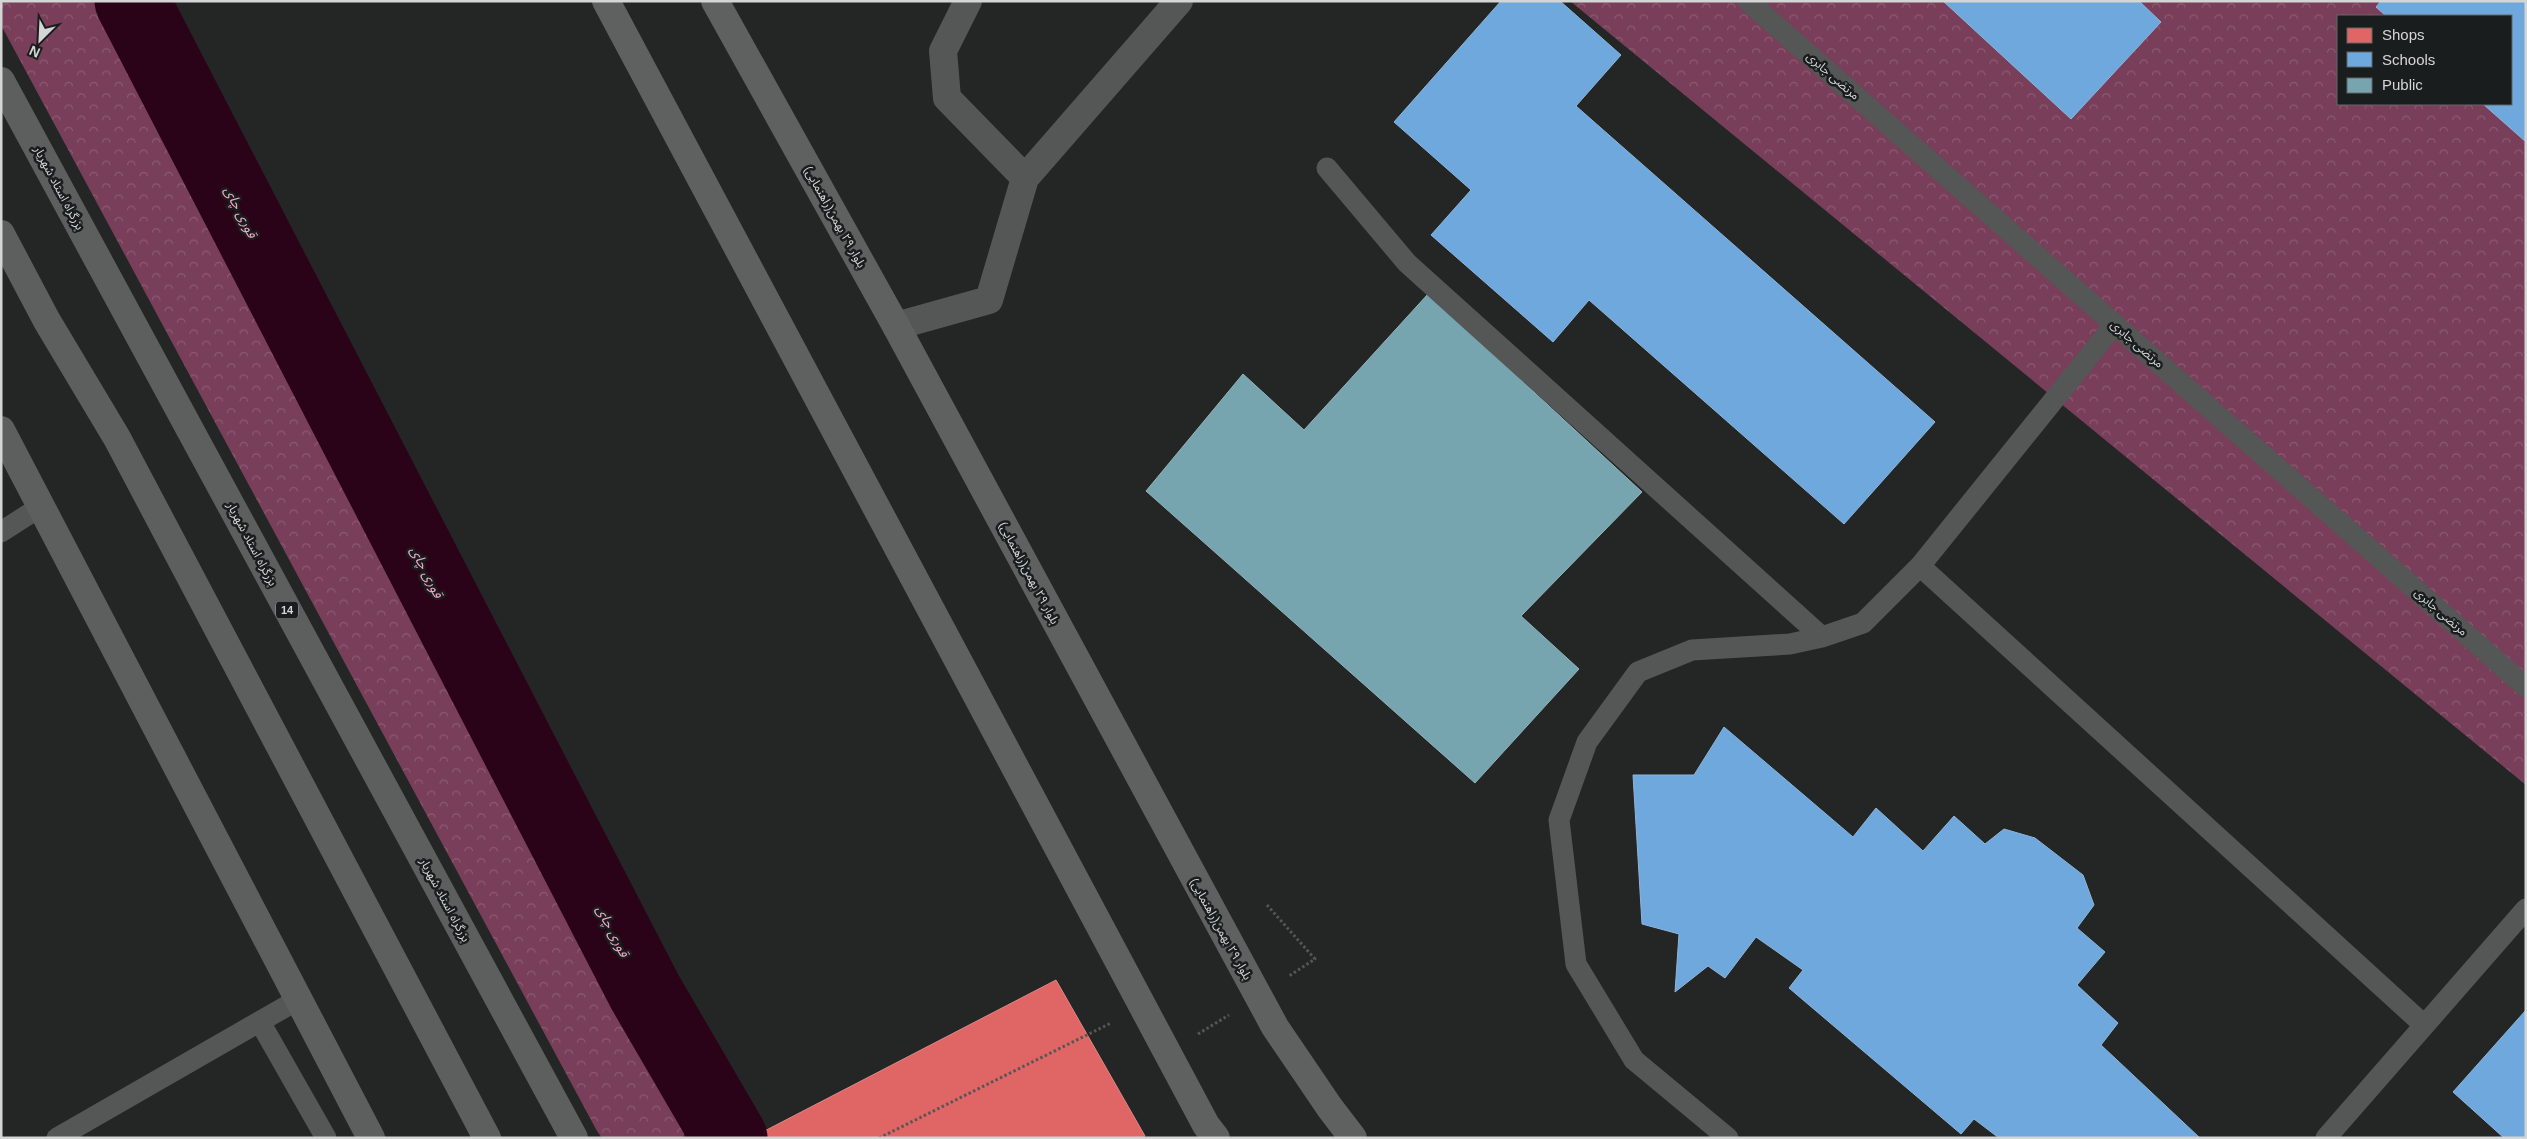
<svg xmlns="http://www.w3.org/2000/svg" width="2527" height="1139" viewBox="0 0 2527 1139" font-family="Helvetica,'Noto Sans Arabic',sans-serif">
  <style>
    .forest { fill: url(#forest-crowns); fill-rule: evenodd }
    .shops { fill: #e06666; stroke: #dc8888 }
    .schools { fill: #6fa8dc; stroke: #8db6da }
    .public { fill: #76a5af; stroke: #92b4bb }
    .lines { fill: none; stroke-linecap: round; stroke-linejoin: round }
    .river { stroke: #2b0319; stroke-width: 75 }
    .path { stroke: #565656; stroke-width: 3; stroke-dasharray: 2.5 2.5; stroke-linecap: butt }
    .service { stroke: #555656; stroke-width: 21 }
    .minor { stroke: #555656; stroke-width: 28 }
    .primary { stroke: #5f6060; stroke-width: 28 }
    .trunk { stroke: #5d5e5e; stroke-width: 28 }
    .labels { text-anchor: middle; stroke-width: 5; stroke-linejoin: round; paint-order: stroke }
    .shield { fill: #191d1d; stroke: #9c9e9e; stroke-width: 1 }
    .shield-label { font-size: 11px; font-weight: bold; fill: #d4d6d6 }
    .street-label { font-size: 12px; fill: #d4d6d6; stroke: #191d1d }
    .water-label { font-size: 14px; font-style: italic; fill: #f6a5c8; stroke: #191d1d }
  </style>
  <defs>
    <pattern id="forest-crowns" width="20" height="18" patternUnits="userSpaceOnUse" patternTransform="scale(1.25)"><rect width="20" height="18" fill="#793f5a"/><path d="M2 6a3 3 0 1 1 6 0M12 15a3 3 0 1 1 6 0" fill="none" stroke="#8b5a71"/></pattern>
  </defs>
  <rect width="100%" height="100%" fill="#242525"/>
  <!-- forest -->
  <path class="forest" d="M1 1H110L691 1114 683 1138H602L597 1131 1 25Z
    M1570 1H2526V785ZM2338 16H2511V104H2338Z"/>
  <!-- shops -->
  <path class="shops" d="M1056 980 1145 1136 1141 1138H751Z"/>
  <!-- schools -->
  <path class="schools" d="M1501 1H1560L1621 55 1576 106 1935 422 1844 524 1589 300 1553 342 1431 235 1471 190 1394 122Z
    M1943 1H2139L2161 22 2071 119Z
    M2381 1H2526V142L2483 104H2511V16H2386L2376 7Z
    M1724 727 1853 837 1876 808 1923 851 1954 816 1985 844 2004 829 2035 838 2083 875 2094 905 2077 928 2105 952 2077 985 2118 1023 2101 1045 2200 1138H1999L1974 1119 1961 1134 1789 988 1803 970 1756 937 1725 978 1708 966 1675 992 1679 934 1642 924 1633 775H1694Z
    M2526 1010V1138H2504L2453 1092Z"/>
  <!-- public -->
  <path class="public" d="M1428 294 1642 492 1521 616 1579 669 1475 783 1146 491 1243 374 1304 430Z"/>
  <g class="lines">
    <!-- river -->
    <path class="river" d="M132 1 645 992 730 1138"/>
    <!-- path -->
    <path class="path" d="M1267 905 1315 959 1289 976
      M1198 1034 1229 1015
      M879 1138 1111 1023"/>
    <!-- service -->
    <path class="service" d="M1748 1 2526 687
      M1327 168 1407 263 1822 637
      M1 532 40 507
      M1920 566 2424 1025
      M260 1022 326 1138
      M57 1138 299 999
      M1728 1138 1634 1060 1576 964 1559 820 1587 742 1638 672 1692 650 1790 644 1822 637 1863 623 1920 566 2115 324
      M2326 1138 2526 909"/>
    <!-- minor -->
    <path class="minor" d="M968 1 943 51 947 98 1025 178
      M896 326 989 300 1025 178 1179 1"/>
    <!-- primary -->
    <path class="primary" d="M606 1 1206 1125 1216 1138
      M715 1 896 326 1275 1027 1330 1108 1353 1138"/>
    <!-- trunk -->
    <path class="trunk" d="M1 81 574 1138
      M1 234 47 321 117 438 487 1138
      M1 430 371 1138"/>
  </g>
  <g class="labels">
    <!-- shield labels -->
    <rect class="shield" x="276" y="601.5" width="22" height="17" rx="4"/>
    <g class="shield-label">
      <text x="287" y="614">14</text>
    </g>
    <!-- street labels -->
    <g class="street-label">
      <text transform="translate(1833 76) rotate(41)" y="4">مرتضی جابری</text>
      <text transform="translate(59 188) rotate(62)" y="4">بزرگراه استاد شهریار</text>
      <text transform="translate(835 217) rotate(61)" y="4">بلوار ٢٩ بهمن(راهنمایی)</text>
      <text transform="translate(2137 344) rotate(41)" y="4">مرتضی جابری</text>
      <text transform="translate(252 544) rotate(62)" y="4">بزرگراه استاد شهریار</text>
      <text transform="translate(1029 573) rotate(62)" y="4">بلوار ٢٩ بهمن(راهنمایی)</text>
      <text transform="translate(2441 612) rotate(41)" y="4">مرتضی جابری</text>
      <text transform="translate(445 900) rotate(62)" y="4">بزرگراه استاد شهریار</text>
      <text transform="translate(1221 929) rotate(61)" y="4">بلوار ٢٩ بهمن(راهنمایی)</text>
    </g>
    <!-- water labels -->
    <g class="water-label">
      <text transform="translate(241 212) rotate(63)" y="5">قوری چای</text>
      <text transform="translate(427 572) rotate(63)" y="5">قوری چای</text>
      <text transform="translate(613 931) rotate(63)" y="5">قوری چای</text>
    </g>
  </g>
  <!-- border -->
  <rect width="2527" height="1139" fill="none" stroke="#d4d6d6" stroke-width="5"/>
  <!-- legend -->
  <rect x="2337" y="15" width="175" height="90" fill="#191d1d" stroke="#646767"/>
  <rect x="2347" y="28" width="25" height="15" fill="#e06666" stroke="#646767"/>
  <text x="2382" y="40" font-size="15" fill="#d4d6d6">Shops</text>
  <rect x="2347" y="52" width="25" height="15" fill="#6fa8dc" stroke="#646767"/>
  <text x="2382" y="65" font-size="15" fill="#d4d6d6">Schools</text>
  <rect x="2347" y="78" width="25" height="15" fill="#76a5af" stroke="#646767"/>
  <text x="2382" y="90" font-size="15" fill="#d4d6d6">Public</text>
  <!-- north arrow -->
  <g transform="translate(40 40) rotate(204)" stroke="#191d1d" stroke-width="4" paint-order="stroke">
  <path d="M0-4L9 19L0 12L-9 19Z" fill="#d4d6d6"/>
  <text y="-8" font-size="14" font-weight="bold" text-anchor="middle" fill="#d4d6d6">N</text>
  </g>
</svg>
